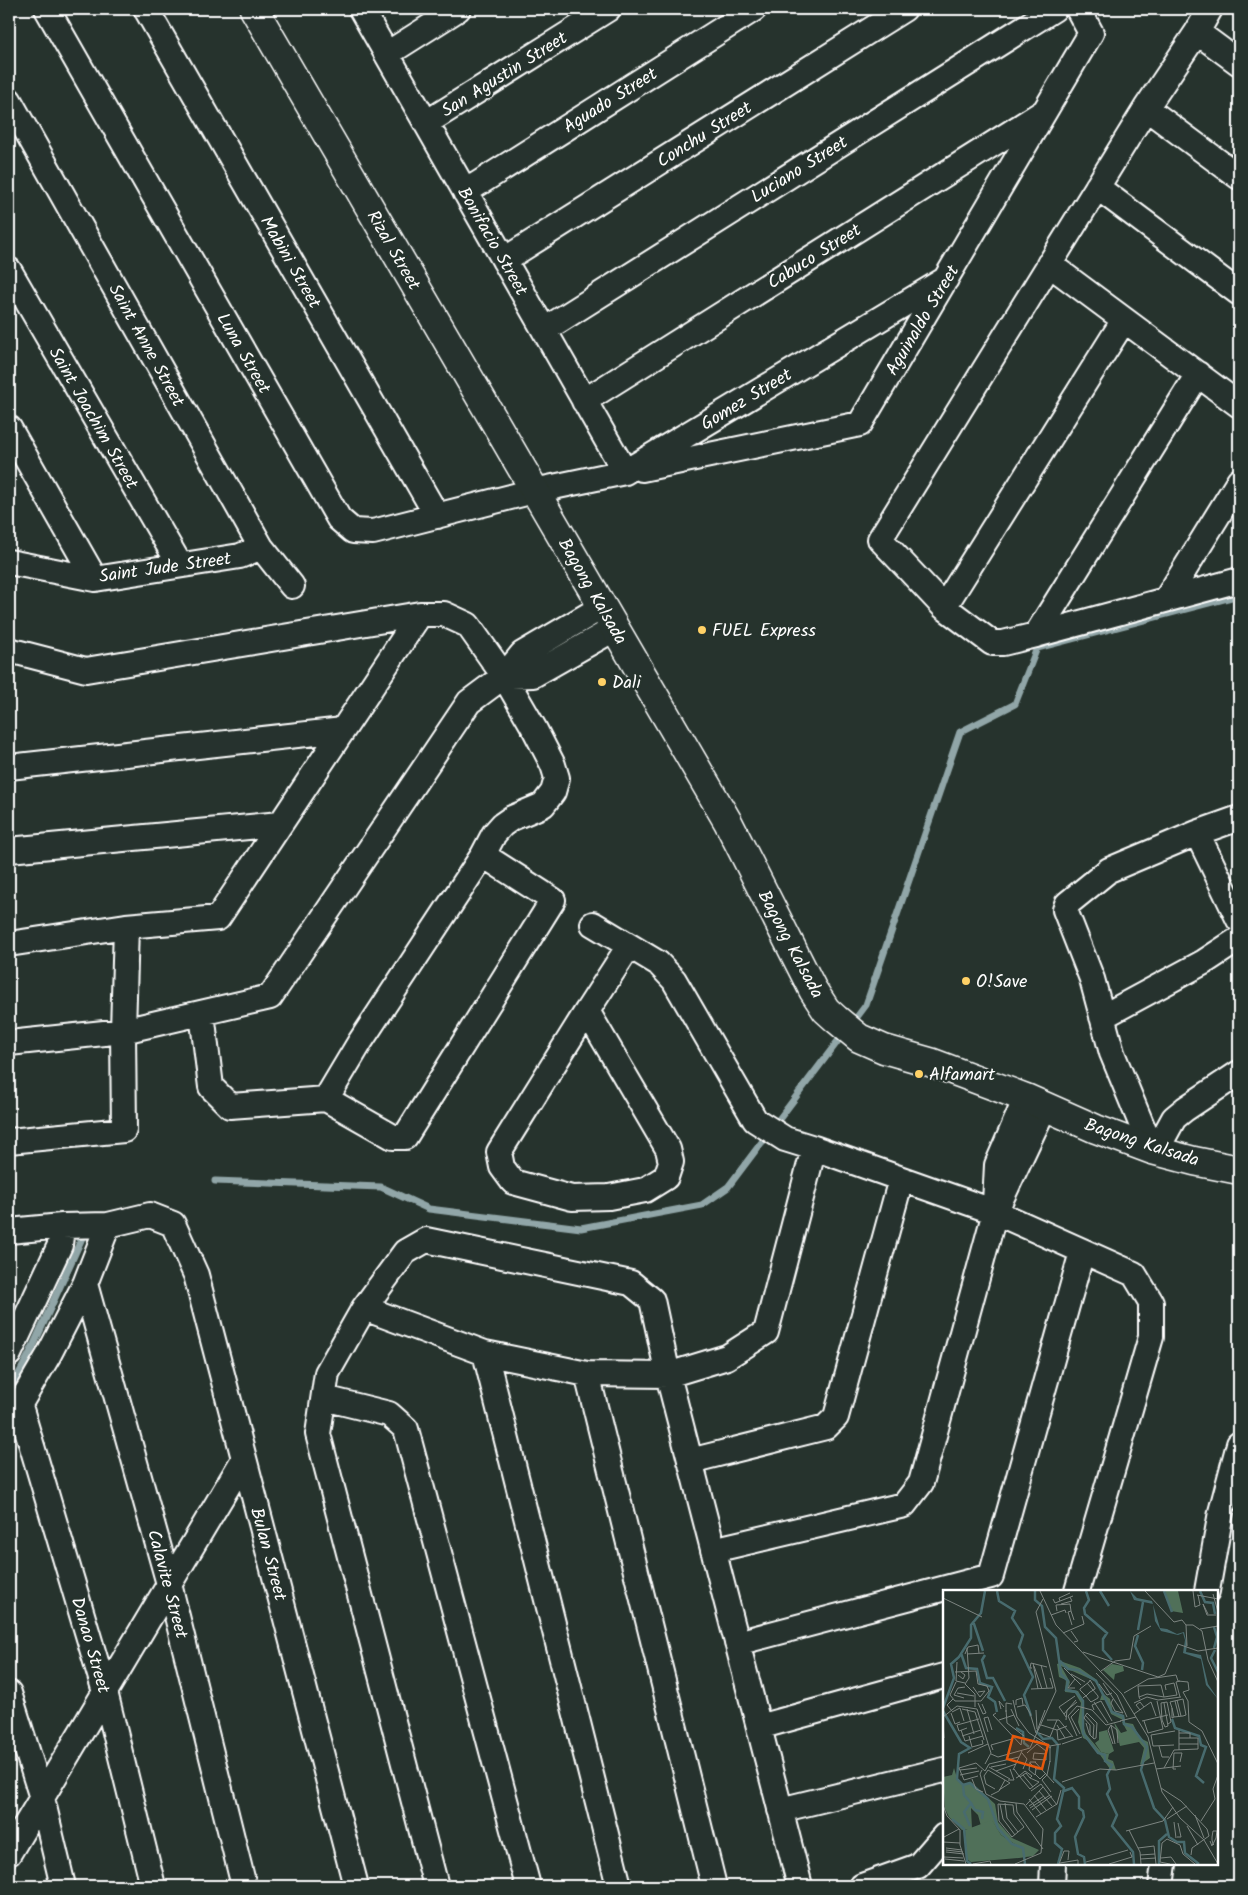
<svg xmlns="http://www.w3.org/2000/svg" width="1248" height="1895" viewBox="0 0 1248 1895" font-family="Kalam,sans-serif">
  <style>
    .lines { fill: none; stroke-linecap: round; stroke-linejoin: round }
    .stream { stroke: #91a6a8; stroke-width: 7 }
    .minor-casing { stroke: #fff; stroke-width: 28 }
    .tertiary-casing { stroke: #fff; stroke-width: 31 }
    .minor { stroke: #26332d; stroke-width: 24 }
    .tertiary { stroke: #26332d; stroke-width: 28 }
    .poi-dot { fill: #ffd166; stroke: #26332d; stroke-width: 2 }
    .labels { text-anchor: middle; stroke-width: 4.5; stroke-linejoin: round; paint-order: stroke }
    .street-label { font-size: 18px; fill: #fff; stroke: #26332d }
    .poi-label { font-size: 18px; fill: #fff; stroke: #26332d; text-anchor: start }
    .inset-river { fill: none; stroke: #486b6e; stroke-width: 2.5 }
    .inset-road { fill: none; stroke: #7d8581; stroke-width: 1 }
    .view { fill: #e8590c; fill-opacity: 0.15; stroke: #e8590c; stroke-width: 2.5 }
    .inset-edge { fill: none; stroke: #fff; stroke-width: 2.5 }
  </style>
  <rect width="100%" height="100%" fill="#26332d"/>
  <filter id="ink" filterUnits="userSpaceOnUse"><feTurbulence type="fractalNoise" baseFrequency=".02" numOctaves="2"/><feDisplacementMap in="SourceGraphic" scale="10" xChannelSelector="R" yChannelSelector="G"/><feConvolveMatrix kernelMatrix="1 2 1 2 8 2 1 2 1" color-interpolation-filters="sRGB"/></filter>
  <g filter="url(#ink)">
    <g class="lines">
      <!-- stream -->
      <path class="stream" d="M851 1025 866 1005 960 732 1015 704 1037 648 1239 595
        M215 1181 381 1187 429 1209 581 1228 702 1205 728 1187 844 1033
        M9 1393 30 1353 82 1238"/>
      <!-- minor casing -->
      <g class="minor-casing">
        <path id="minor" d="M47 9 339 519 353 531 373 532 534 491 625 472 946 279
          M146 9 437 516
          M361 9 625 472
          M1210 9 1197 32 1146 108 880 539 944 607 992 643H1003L1036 635 1239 580
          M1197 32 1239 63
          M387 54 458 9
          M9 100 261 547 292 586
          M1146 108 1239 177
          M426 123 608 9
          M1097 187 1239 293
          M465 192 754 9
          M504 260 904 9
          M1049 264 1239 405
          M9 270 180 565
          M544 330 1054 9
          M584 401 1042 113
          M9 428 95 579
          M642 469 860 424 1091 33 1078 9
          M9 562 95 579 240 556 261 547
          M1167 598 1239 481
          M944 607 1124 320
          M1036 635 1198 374
          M9 650 86 670 420 614H444L468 625 504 676 534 728 553 765 557 778 553 792 543 805 512 818 502 825 494 834 483 855 360 1042 326 1099
          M504 676 533 675 614 629
          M9 767 343 730
          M1197 833 1239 920
          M9 850 280 824
          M593 924 658 963 674 980 755 1120 785 1139 814 1148 995 1212 1134 1274 1151 1302V1337L1077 1591
          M9 944 126 926 218 918 420 614
          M587 1011 668 1149 671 1162 666 1177 645 1190 609 1197 572 1198 513 1182 502 1167 499 1152Z
          M587 1011 629 946
          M202 1013 211 1087 230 1106 326 1099 393 1137H405L553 900 483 855
          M1102 1017 1204 962 1239 939
          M9 1043 123 1031 270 997 469 702 504 676 522 654 602 607
          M9 1141 124 1130 123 1031 126 926
          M1152 1150 1112 1053 1092 979 1065 910 1067 904 1109 870 1197 833 1239 818
          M1156 1151 1174 1118 1185 1109 1239 1073
          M995 1203 997 1165 1026 1098
          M9 1231 62 1226 108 1225 150 1215 173 1224 196 1275 356 1886
          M85 1284 169 1584 244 1886
          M364 1308 485 1353 587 1374 668 1375 727 1357 766 1332 814 1148
          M485 1353 619 1886
          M9 1354 60 1245 62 1226
          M587 1374 714 1886
          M324 1398 389 1414 406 1429 528 1886
          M20 1406 105 1692 153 1886
          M11 1419 48 1356 85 1284 108 1225
          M690 1461 826 1427 836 1417 901 1179
          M713 1550 904 1505 921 1483 995 1212 1045 1106
          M1207 1591 1221 1512 1239 1444
          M737 1643 991 1576 1082 1252
          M9 1693 42 1798 63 1886
          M759 1727 944 1676
          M780 1810 944 1770
          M9 1853 244 1459
          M436 1886 318 1434 327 1373 364 1308 405 1252 426 1240 631 1283 652 1300 668 1375 800 1886
          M862 1886 918 1866 944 1836
          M1052 1886 1053 1864
          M1161 1886 1164 1864"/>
      </g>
      <!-- tertiary casing -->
      <g class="tertiary-casing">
        <path id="tertiary" d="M254 9 728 822 813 990 826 1010 836 1019 859 1038 884 1049 933 1063 1026 1098 1096 1129 1152 1150 1194 1161 1239 1170"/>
      </g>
      <!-- minor -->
      <use href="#minor" class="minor"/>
      <!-- tertiary -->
      <use href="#tertiary" class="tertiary"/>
    </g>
  </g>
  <!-- markers -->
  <g class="poi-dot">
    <circle cx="702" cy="630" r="5"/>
    <circle cx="602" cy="682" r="5"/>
    <circle cx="966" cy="981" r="5"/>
    <circle cx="919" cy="1074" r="5"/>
  </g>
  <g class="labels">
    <!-- street labels -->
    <g class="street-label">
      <text transform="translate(504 74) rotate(-32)" y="6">San Agustin Street</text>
      <text transform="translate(610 100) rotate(-32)" y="6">Aguado Street</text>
      <text transform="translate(704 134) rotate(-32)" y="6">Conchu Street</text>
      <text transform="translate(799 169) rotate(-32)" y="6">Luciano Street</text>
      <text transform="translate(493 241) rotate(60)" y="6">Bonifacio Street</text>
      <text transform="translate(394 250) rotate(60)" y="6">Rizal Street</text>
      <text transform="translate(814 256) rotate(-32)" y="6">Cabuco Street</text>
      <text transform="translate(291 262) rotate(60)" y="6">Mabini Street</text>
      <text transform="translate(922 320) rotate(-59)" y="6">Aguinaldo Street</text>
      <text transform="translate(147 345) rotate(61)" y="6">Saint Anne Street</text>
      <text transform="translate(244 353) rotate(60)" y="6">Luna Street</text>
      <text transform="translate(746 399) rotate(-31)" y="6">Gomez Street</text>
      <text transform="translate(94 418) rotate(60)" y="6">Saint Joachim Street</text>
      <text transform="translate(165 567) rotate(-8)" y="6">Saint Jude Street</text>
      <text transform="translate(593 591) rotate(60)" y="6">Bagong Kalsada</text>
      <text transform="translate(791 944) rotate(62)" y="6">Bagong Kalsada</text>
      <text transform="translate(1142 1142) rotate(18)" y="6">Bagong Kalsada</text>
      <text transform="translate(269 1554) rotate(75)" y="6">Bulan Street</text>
      <text transform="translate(168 1584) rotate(75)" y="6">Calavite Street</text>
      <text transform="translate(91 1645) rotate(74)" y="6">Danao Street</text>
    </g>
    <!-- poi labels -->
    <g class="poi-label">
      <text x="712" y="636">FUEL Express</text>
      <text x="612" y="688">Dali</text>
      <text x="976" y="987">O!Save</text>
      <text x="929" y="1080">Alfamart</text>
    </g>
  </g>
  <!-- overview -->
  <g transform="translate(943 1590)">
    <rect width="275" height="275" fill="#26332d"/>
    <path d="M222 1H235L240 23 228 21ZM169 74 180 76 181 81 172 84 171 90 160 80ZM164 140 171 161 166 164 158 162 152 153 156 150V142Z" fill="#507059"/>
    <path d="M120 72 137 78 154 90 157 101 167 109 170 122 181 126 182 131 168 124 163 110H157L159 104 152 91 118 76 127 92 125 99 135 101 141 111 139 132 143 144 158 162 166 164 165 169 170 171 173 180 167 179 148 152 140 148 135 132 138 113 132 103 122 102 123 90 116 87 114 74ZM171 132 178 143 184 141 179 132 190 134 197 148 205 152 207 168 197 175 201 158 196 152 177 156ZM11 178 15 191 21 194 28 192 52 214 55 232 69 248 96 260 90 266 76 268V257L58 245 49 231 38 236 35 225 28 218 29 239 19 240 6 227 2 219 0 187 9 185Z" fill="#507059"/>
    <path d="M49 230 58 245 76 257V268L28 272 24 269 22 240Z" fill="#507059"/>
    <path d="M187 1 194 8 209 11 217 38 224 39 234 44 241 42 244 54 243 62 258 65 265 94 275 109 263 95 258 69 240 63 242 50 240 43 235 45 218 41 212 31 210 14 191 10Z" fill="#486b6e"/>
    <path class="inset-river" d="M54 1 56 11 72 21 69 28 80 45 76 57 90 87 81 105 88 126M92 1V10L99 16 102 37 113 48 118 84 125 91 123 100 133 102 140 111V143L155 163 162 165V171L169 175 164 185 167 199 164 204 174 225 169 236 190 262 191 274M143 1 146 10 141 18 142 24 164 43 160 49V60L169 70M157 1 166 16M221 1 229 22M257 1 262 12 270 13 272 24M30 31 40 61M271 37 274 47 271 58M195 40 200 12M195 45 192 56 200 73 199 80M272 60 268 68 275 82M18 63 23 78 34 79 37 93 49 97 45 107 52 112 54 122M42 65 39 70 44 88H50L62 111M117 71 125 79 135 80 153 91 169 122 180 126 181 134 189 137 204 157 198 180 211 218 222 230 226 247 234 252H241L242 263 256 274M0 118 11 88 8 74 16 67 28 48V35L38 23 42 1M0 121 18 152 27 158 16 164 14 189 20 195 27 193 45 209 55 238 69 254 80 258 82 274M229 129 232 138 256 146 258 155 263 157 253 186 261 193M73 138 80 142 81 153 86 157M93 141 100 149 109 148 115 155 111 189 121 198 114 229 118 236 112 243V253L119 259 115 274M20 196 21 205 28 213 21 222 27 236M121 201 129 198 136 207V218L140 221 141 227 132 247 135 264 141 267 142 274M28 213 32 220 40 222 39 229M9 229 21 239 24 271 28 274M216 274V251L224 244"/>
    <path class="inset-road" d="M97 1 113 35 179 104 205 147 219 202 237 228 261 250 275 274M202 1 231 32M250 1 252 17 257 15 255 5M270 4 275 22M254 5 275 9M0 8 39 27M110 9 112 13 130 6M117 11 116 8 127 3M118 14 129 11 127 7M114 21 113 15 127 14 128 21M265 24 260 14 264 25H273M108 25 122 20 123 23M231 32 239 30 243 35H250L259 41 265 70 275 92M129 35 125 22 128 21 131 30M243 35 244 56M257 39 275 36M128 41 135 51 131 52M120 43 141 34 139 26M24 58 26 88 22 94 32 104V117M140 62 215 87 222 84 235 54 255 61 275 58M22 64 25 57 35 55 36 63M24 64 41 63M14 72 13 91 22 93M90 73 95 99M98 75 104 98M91 76 99 99M89 78H87L88 73 104 77M121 78 138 95M158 81 172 71 187 69 191 46 208 36M12 82 33 81 35 94 44 96 46 101 38 111H12L7 105 13 92M153 83 174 105 184 127M128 84 142 92M15 85 20 89 22 85 18 82M132 89 125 98H132M160 93 180 123M156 94 164 105 169 103M30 97 37 107 42 101 35 102M88 99 110 98 107 88M14 103 31 106M181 103 205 89 233 85 235 91 245 92 246 100 240 102 245 111 246 132 259 141 275 174M196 107 204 104 221 107 218 95 195 96 196 107 197 109M221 107 234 105 231 93 222 95 223 100M237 107 233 92 237 91M21 108 11 105 15 98 22 97M140 108 141 107 143 106 147 102 149 101 150 100 152 99V98L147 90 146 92 137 99V100L143 106 147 111 148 112 155 108V106L150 100 144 93M170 109 168 113 172 121 180 123M70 110 74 127 86 143 107 156 118 154M215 110 238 107M234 110 238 126M214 111 220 139M232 111 236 127M151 112 165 133M35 113 40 124 43 123 39 114M191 113 204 107 215 110M221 113 225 136M73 115V110L79 108 80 115M134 116 149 120 163 135 178 131M74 117 82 115 87 123M229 118V128L231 127 240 126 243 125 240 109 227 112 229 118 231 127M19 119 32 122 41 150M24 119 31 144M58 119 56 111 61 117M68 119 76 136M136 119 128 127 137 144M63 120 64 133 81 146M93 120 94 139M151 120 149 115 158 111 169 131M197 120 193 115 197 112 201 117M9 121 4 115 10 109M9 122 17 118 21 131M63 122V113L69 114M8 123 12 134 17 132M53 123 50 125 78 155 79 147M87 123 93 143M121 124 133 110M191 124 208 112 213 126M142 125 151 135 150 148M0 127 14 116 34 119 48 163 42 174M123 127 116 117 132 106M56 130 71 125M104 130H116L130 147M123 130 124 120 134 112M177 131 193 127M199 131 225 125M201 131 205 143 220 139M0 132 1 148M143 133 146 143 147 145 151 149 153 148 154 133 144 123 141 128 147 135V145M225 134 228 132 224 112 218 113 219 130 222 137 225 136M98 135 114 140 124 136M114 135 122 148M168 135 172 154M24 138 16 141 14 135 36 129M18 140 22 151 40 146M114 140 115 150 129 146M94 141 102 120M45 142 41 128 45 127 49 140M96 143 107 147 114 130M236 143H247V148M19 146 38 140M26 146 29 157 40 154 39 150M134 146 125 126 134 116M93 150 108 158M119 154 139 147M170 154 165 140 168 135 174 140 175 153M236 154H255M231 155 210 156 208 145 232 141M107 156V172M216 156 219 167H226M50 160 48 155 69 149M236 160V140M25 163 45 154M79 163 84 169 80 179M84 163 94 154 103 161V170L90 169 91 163 103 164M48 164 55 167 87 158 113 101 93 22 100 9M107 171 104 185 99 190 108 202M92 172 111 193M93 172H87L86 180 92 185 93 179M87 173 93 179H100M46 174 76 167M46 177 67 189M48 177 63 174M16 178 33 173 42 181 46 174M16 178 21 190 35 186M221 178 231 160 255 159V148H236M71 179 76 186 77 187 83 183 87 188 89 186 82 181 76 186 75 187 73 188M213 179 238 176M233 179H230L231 163H239L237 172M17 180 34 178M39 180 37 184 43 204 57 211 81 214 100 239 98 263 72 274M70 180 79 161M53 181 73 174M92 184 97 189 103 183M17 185 36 181M80 185 90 197M41 186 45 180 67 193 56 200M41 186 43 194 52 199M77 187 87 199 96 192 87 188M29 189 33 199 40 202M65 190H71L67 179M119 192 157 179 173 180 211 173M218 198 238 211 264 239 266 246 249 258 248 265M88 201 98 194 114 215M96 201 109 216M48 205 56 201 62 190M91 205 103 220M86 209 98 224M62 213 64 228 75 242M73 213 74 222 100 259M55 214 70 215 71 224 81 237 69 247 56 231ZM57 214 60 229 72 245M0 215 4 226 17 240V255L23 274M83 215 100 197M86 216 101 206M87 218 107 205M89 220 109 206M252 225 261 248M93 227 114 214 118 200M224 229 244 216M258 231 272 209 270 199 275 185M231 232 233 248M244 236 255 255M186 240 197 262 198 274M183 241 220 231 230 217M0 245 1 274M1 247 16 239M234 247H238L235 233M267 251 269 256V255L270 254 273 248 274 241H270L269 247V250L270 254 271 255M0 252 17 253M3 258 19 260M195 258 211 256 213 274M3 260 20 262M3 262 21 264M197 265 212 264M1 267 20 268M218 268 228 267 233 274M2 269 21 271M197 269 213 268M143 272 185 260M117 273 135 270V274M30 274 47 271 48 274M116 274 121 261H126L125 270M166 274 189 267 187 262M227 274 217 272 219 253 224 249 237 255 240 264 252 274"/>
    <path class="view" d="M70 146 105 155 99 179 64 169Z"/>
    <rect width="275" height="275" class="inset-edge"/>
  </g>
  <!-- margin -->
  <rect width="1248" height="1895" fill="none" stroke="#26332d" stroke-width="30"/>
  <rect x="15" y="15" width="1218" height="1865" fill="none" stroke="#fff" stroke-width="2" filter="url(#ink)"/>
</svg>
